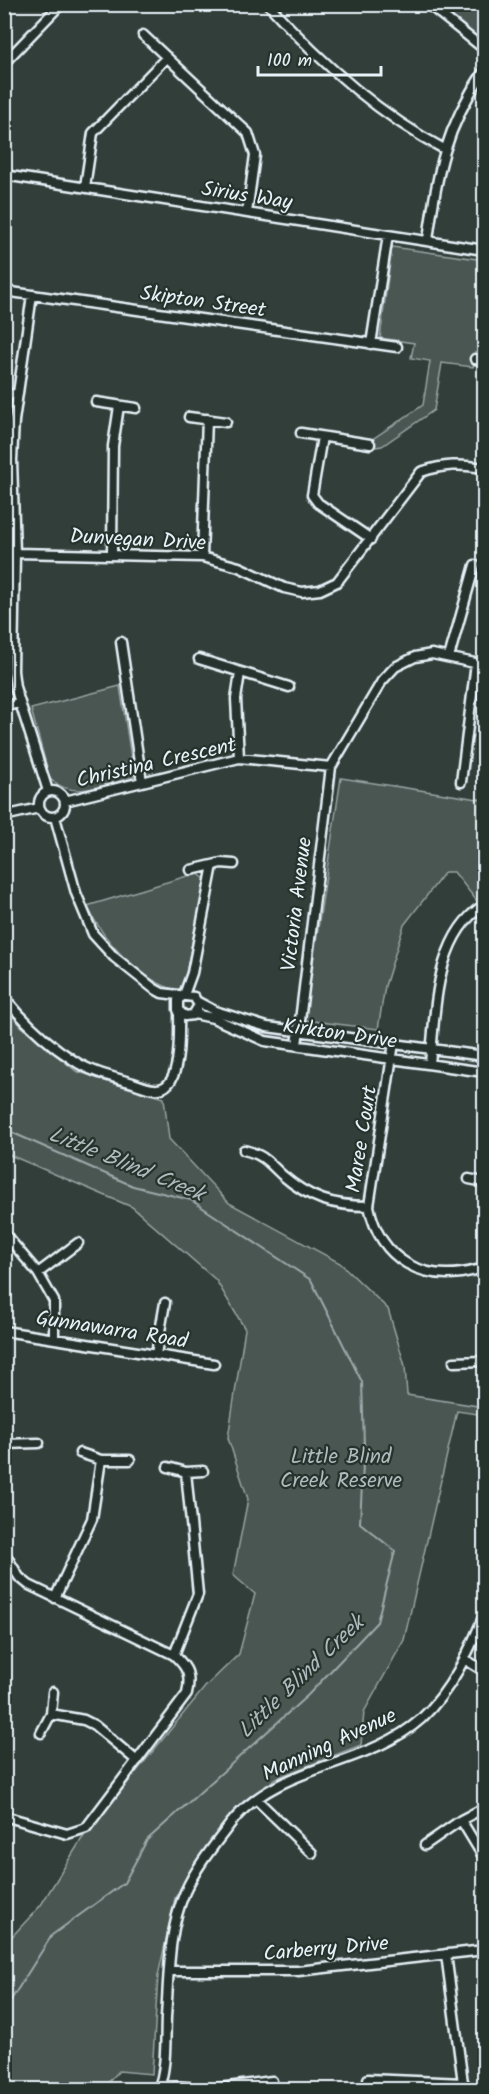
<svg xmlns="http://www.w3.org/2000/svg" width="489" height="2094" viewBox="0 0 489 2094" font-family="Kalam,sans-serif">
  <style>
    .green { fill: #495651; stroke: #98a4a4; stroke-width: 1.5 }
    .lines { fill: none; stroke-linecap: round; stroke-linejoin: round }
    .stream { stroke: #9ea9ab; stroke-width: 2 }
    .minor-casing { stroke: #e8f1f8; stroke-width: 13 }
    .minor { stroke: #26332d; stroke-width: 8 }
    .labels { text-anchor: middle; stroke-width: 4.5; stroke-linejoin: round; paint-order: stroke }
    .street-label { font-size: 21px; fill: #e8f1f8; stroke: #26332d }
    .park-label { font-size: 21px; fill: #b0bbbe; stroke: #26332d }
    .water-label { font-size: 22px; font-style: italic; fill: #b1bbbe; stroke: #26332d }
  </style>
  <rect width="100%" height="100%" fill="#323e39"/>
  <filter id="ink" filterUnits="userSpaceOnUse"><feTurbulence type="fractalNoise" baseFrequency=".0167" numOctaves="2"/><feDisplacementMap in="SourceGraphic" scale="12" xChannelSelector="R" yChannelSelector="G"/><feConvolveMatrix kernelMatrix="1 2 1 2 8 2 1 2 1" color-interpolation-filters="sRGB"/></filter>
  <g filter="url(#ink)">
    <!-- green -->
    <path class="green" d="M430 5H484V46Z
      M392 247 484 260V356L476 354 473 367 442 363 434 410 382 446 369 448 371 440 423 405 430 361 411 358 414 343 380 338Z
      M120 686 134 777C106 784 74 801 50 779L31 709Z
      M341 778 484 800V894L476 900 454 872H445L404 925 385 986 378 1029 304 1020Z
      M197 873 205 879 186 973 179 991C139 980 105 943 87 906Z
      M4 1006 22 1027 76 1071 164 1098 169 1139 229 1203 340 1263 388 1309 405 1366 407 1395 484 1407V1415L457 1411 404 1640 364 1712 361 1745 274 1779 197 1859 175 1898 158 1976 152 2074 119 2071 102 2089H5V1944L41 1905 81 1840 205 1687 239 1654 255 1594 233 1575 248 1499 228 1438 245 1329 216 1280 132 1207 5 1153Z"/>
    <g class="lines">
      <!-- stream -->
      <path class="stream" d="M4 1129 133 1186 191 1200 311 1280 362 1382 364 1445 360 1523 395 1551 377 1622 308 1695 147 1840 124 1883 52 1935 4 2011"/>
      <!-- minor casing -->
      <g class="minor-casing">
        <path id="minor" d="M268 4C318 60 378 114 444 149
          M428 4 484 49
          M143 35 248 133 255 155 247 213
          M4 63 61 4
          M4 175 484 250
          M85 187 93 133 167 57
          M428 240C437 172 445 129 484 71
          M4 291 397 347
          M32 295 14 421 12 460 15 553 13 671 15 687 48 791
          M371 344 388 235
          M475 359 484 360
          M4 393 17 395
          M96 402 136 408
          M189 417 226 422
          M301 433 370 444
          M322 437 312 495 318 503 371 539
          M15 553 202 557 239 567 284 588 302 592 320 590 337 582 421 472C444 464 461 464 484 468
          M112 553 113 446 119 406
          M202 557 207 419
          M121 642 142 782
          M449 657 475 565
          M199 659 289 687
          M4 706 20 703
          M239 758 236 699 240 673
          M461 782 476 663
          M39 804a13 13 0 1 1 26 0a13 13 0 1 1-26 0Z
          M65 801 239 758 331 767 382 681 395 667 415 657 432 654 484 665
          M4 816 39 808
          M55 817 76 893 93 934 114 957 153 988 162 993 194 997 199 1005 193 1015 185 1016 178 1010V1000L183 996
          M191 870 221 863 234 864
          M184 995 192 973 213 865
          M4 997C23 1020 48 1044 73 1060 90 1072 113 1077 133 1083 145 1087 159 1094 168 1084 181 1071 179 1029 179 1012
          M198 1002 215 1011 267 1027 484 1056
          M194 1014 213 1018 265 1041 484 1072
          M394 1043 369 1206C380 1260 423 1284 476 1270
          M297 1045 331 767
          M430 1063C436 1012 434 936 484 905
          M244 1150C264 1155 267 1161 282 1175 310 1199 333 1206 369 1206
          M469 1179 484 1182
          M4 1233 38 1273 54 1301V1338
          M38 1273 78 1243
          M4 1331 214 1364
          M156 1354 165 1303
          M454 1362 484 1361
          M4 1444 39 1443
          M80 1453 101 1460H130
          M168 1467 186 1472 203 1471
          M4 1552 19 1577 29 1585 174 1655C188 1668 191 1675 187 1694L86 1828 67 1834 4 1816
          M55 1598 92 1519 101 1460
          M174 1655 198 1594 186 1472
          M466 1660 484 1671
          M51 1714 84 1720 94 1725 137 1761
          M41 1733 51 1714 53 1692
          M256 1799 312 1853
          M461 1820 484 1858
          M425 1845 461 1820 484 1808
          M446 1954 464 2090
          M169 1971H298L484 1950
          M368 2079 464 2083
          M160 2085 212 2089 272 2081
          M158 2090C167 2068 165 2040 166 2017 169 1975 168 1931 185 1892 196 1867 215 1844 231 1823 278 1763 366 1768 421 1719 451 1691 469 1652 484 1615"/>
      </g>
      <!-- minor -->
      <use href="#minor" class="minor"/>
    </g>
  </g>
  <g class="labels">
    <!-- street labels -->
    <g class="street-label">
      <text transform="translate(247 195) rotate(9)" y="7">Sirius Way</text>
      <text transform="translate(203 301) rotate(8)" y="7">Skipton Street</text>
      <text transform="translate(138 539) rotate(3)" y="7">Dunvegan Drive</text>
      <text transform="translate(156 762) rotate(-13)" y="7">Christina Crescent</text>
      <text transform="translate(296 904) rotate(-83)" y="7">Victoria Avenue</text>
      <text transform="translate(340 1033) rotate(8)" y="7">Kirkton Drive</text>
      <text transform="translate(361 1139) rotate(-81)" y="7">Maree Court</text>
      <text transform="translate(112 1329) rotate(9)" y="7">Gunnawarra Road</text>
      <text transform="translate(329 1744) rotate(-25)" y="7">Manning Avenue</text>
      <text transform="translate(326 1948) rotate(-5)" y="7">Carberry Drive</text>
    </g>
    <!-- park labels -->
    <g class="park-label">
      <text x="341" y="1463">Little Blind<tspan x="341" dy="24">Creek Reserve</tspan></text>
    </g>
    <!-- water labels -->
    <g class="water-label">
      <text transform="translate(127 1163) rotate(22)" y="8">Little Blind Creek</text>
      <text transform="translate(300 1676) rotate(-44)" y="8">Little Blind Creek</text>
    </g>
  </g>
  <!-- margin -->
  <rect width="489" height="2094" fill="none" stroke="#26332d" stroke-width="24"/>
  <rect x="12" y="12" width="465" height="2070" fill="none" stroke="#e8f1f8" stroke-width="2" filter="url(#ink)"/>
  <!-- scale -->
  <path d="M258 66v9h123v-9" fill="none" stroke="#e8f1f8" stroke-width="3"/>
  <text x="267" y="66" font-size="18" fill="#e8f1f8" stroke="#26332d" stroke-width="4.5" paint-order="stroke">100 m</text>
</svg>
